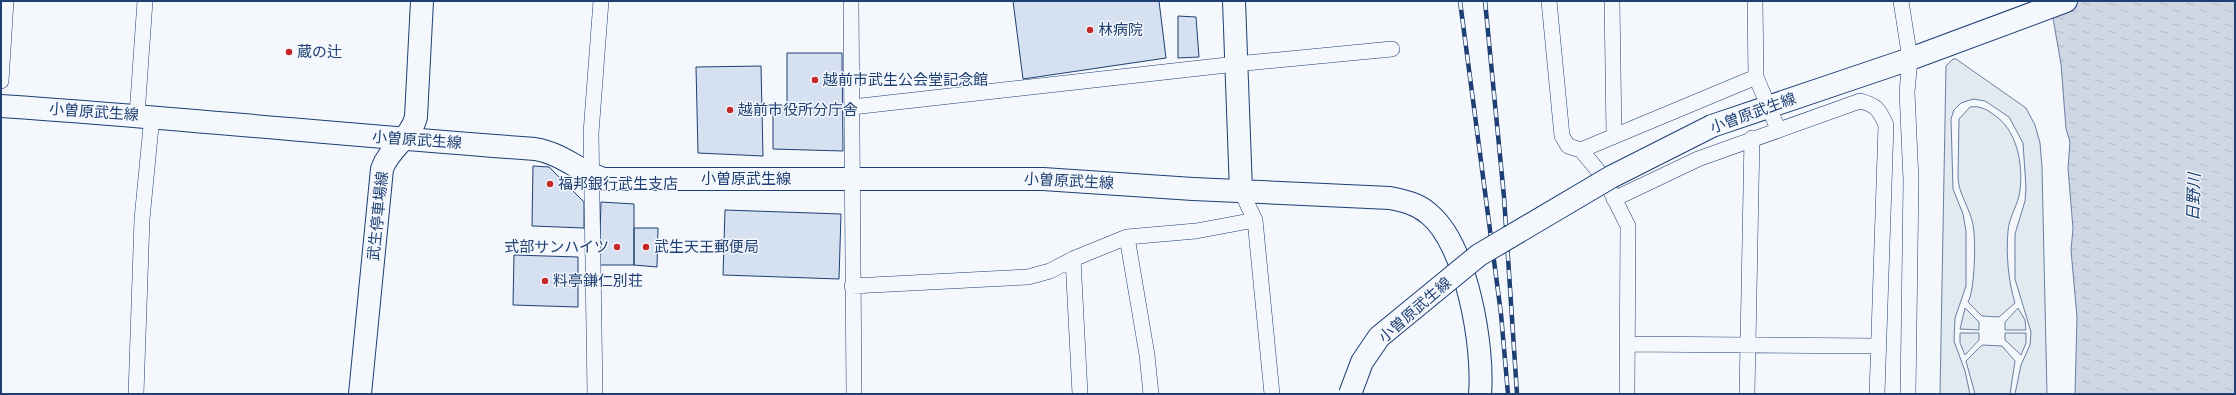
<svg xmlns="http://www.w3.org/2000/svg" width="2236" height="395" viewBox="0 0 2236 395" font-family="'Titillium Web','Noto Sans JP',sans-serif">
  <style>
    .grass { fill: #e3e9f0; stroke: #687fa3 }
    .water { fill: url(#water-ripples); stroke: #687fa3 }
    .building { fill: #d5e0f0; stroke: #1d3f73 }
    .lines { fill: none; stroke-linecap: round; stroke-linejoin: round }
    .street-casing { stroke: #1d3f73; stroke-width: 16 }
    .secondary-casing { stroke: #1d3f73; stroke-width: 24 }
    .primary-casing { stroke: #1d3f73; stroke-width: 24 }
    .street { stroke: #f4f7fb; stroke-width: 15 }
    .secondary { stroke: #f4f7fb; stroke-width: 22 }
    .primary { stroke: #f4f7fb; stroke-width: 22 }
    .rail-casing { stroke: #1d3f73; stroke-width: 4.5 }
    .rail { stroke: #f4f7fb; stroke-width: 3; stroke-dasharray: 9; stroke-linecap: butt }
    .secondary-bridge-casing { stroke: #1d3f73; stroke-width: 24; stroke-linecap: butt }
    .secondary-bridge { stroke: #f4f7fb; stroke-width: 22 }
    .poi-dot { fill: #c62828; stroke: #f4f7fb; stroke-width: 1.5 }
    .labels { text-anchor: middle; stroke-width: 3; stroke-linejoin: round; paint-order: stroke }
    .poi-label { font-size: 15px; fill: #1d3f73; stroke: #f4f7fb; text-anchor: start }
    .street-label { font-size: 15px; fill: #1d3f73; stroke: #f4f7fb }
    .water-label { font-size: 16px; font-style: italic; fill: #1d3f73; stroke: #f4f7fb }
  </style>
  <defs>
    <pattern id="water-ripples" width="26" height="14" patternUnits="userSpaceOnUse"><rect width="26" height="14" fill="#cfd7e4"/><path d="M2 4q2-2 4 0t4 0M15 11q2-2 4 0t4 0" fill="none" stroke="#b1bac7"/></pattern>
  </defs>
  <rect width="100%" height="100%" fill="#f4f7fb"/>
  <!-- grass -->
  <path class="grass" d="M1953 59H1956L2026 108 2035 125 2040 143 2042 167 2047 394H2015L2021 365 2030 345 2031 332 2015 279V234L2025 201 2026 187 2023 143 2009 117 1985 101 1973 99 1961 103 1954 110 1951 119 1953 189 1963 214 1966 231V286L1955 318 1954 341 1965 371 1970 394H1940L1946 66Z
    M1970 107C1981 105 1989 111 1997 117 2019 134 2024 170 2019 196 2016 208 2009 218 2008 231 2006 254 2008 280 2015 303L1999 317 1982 316 1968 302C1975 290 1976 239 1973 225 1970 208 1958 193 1958 177L1959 119Z
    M1965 308 1979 322V330L1960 329Z
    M2018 308 2025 320 2026 330H2005V322Z
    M1960 333H1979V340L1965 355 1960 343Z
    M2005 333H2026V343L2021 355 2005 340Z
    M1982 345 2002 346 2015 361 2010 394H1975L1966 361Z"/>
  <!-- water -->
  <path class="water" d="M2050 1H2235V394H2075L2077 317 2071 250 2073 229 2068 168 2070 142 2066 129 2061 64Z"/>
  <!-- building -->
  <path class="building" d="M1013 1H1159L1166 58 1023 79Z
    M1178 16 1196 17 1199 57 1178 58Z
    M787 53H842L843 151 773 149V107H787Z
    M761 66 763 156 698 153 696 67Z
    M533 166 549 167 584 202V228L532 226Z
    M601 202 634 204V265H599Z
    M725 210 841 214 839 279 723 275Z
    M634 228H658L657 267 634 265Z
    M514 255 578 257V307L513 305Z"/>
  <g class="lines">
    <!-- street casing -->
    <g class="street-casing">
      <path id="street" d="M851 1 854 394
        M1549 1 1562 136 1568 146 1581 150 1756 77
        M1612 1 1614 136
        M1755 1 1756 77 1778 129
        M1901 1 1910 59 1907 92 1911 180 1908 394
        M1 81 6 1
        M852 107 1236 64 1392 49
        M137 115 145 1
        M1581 150 1604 178 1628 226 1627 394
        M1241 191 1255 220 1272 394
        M1614 199 1698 159 1860 101C1876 105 1879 109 1886 125L1877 394
        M1127 237 1147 355 1151 394
        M1073 259 1080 394
        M852 286 1028 277 1050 271 1073 259 1127 237 1196 231 1255 220
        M1628 344 1878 346
        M136 394 142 219 152 116
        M595 394 591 133 601 1
        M1747 394 1752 138"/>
    </g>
    <!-- secondary casing -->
    <g class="secondary-casing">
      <path id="secondary" d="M1234 1 1241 191
        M1 106C179 118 357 136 535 149 561 153 580 172 604 179H1043L1193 189 1390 198C1405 201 1418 204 1429 214 1467 245 1484 347 1480 394
        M1712 126 1910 59 2066 1"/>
    </g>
    <!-- primary casing -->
    <g class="primary-casing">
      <path id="primary" d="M360 394 382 169C389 148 411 138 416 117L422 1"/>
    </g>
    <!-- street -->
    <use href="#street" class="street"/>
    <!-- secondary -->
    <use href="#secondary" class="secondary"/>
    <!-- primary -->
    <use href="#primary" class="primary"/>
    <!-- rail casing -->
    <g class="rail-casing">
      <path id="rail" d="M1460 1 1501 314 1508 394
        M1485 1 1504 197 1517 394"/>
    </g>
    <!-- rail -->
    <use href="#rail" class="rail"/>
    <!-- secondary-bridge casing -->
    <g class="secondary-bridge-casing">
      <path id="secondary-bridge" d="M1350 394 1362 362 1379 337 1479 255 1611 177 1712 126"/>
    </g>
    <!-- secondary-bridge -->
    <use href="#secondary-bridge" class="secondary-bridge"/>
  </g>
  <!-- markers -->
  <g class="poi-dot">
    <circle cx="1090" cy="30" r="4"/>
    <circle cx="289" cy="52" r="4"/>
    <circle cx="815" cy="80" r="4"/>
    <circle cx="730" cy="110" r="4"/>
    <circle cx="550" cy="184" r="4"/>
    <circle cx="617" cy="247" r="4"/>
    <circle cx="646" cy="247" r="4"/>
    <circle cx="545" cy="281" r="4"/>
  </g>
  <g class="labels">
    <!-- poi labels -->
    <g class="poi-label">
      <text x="1098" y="35">林病院</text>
      <text x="297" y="57">蔵の辻</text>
      <text x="823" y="85">越前市武生公会堂記念館</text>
      <text x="738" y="115">越前市役所分庁舎</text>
      <text x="558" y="189">福邦銀行武生支店</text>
      <text x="609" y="252" text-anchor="end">式部サンハイツ</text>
      <text x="654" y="252">武生天王郵便局</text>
      <text x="553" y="286">料亭鎌仁別荘</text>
    </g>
    <!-- street labels -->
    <g class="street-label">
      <text transform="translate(94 112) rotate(4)" y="5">小曽原武生線</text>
      <text transform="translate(1753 113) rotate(-20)" y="5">小曽原武生線</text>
      <text transform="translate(417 140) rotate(4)" y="5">小曽原武生線</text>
      <text x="746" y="184">小曽原武生線</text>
      <text transform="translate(1069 181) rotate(3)" y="5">小曽原武生線</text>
      <text transform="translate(378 216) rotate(-84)" y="5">武生停車場線</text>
      <text transform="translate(1415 310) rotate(-41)" y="5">小曽原武生線</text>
    </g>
    <!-- water labels -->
    <g class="water-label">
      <text transform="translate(2193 197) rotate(-88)" y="6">日野川</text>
    </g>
  </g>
  <!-- border -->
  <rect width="2236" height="395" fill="none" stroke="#1d3f73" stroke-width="4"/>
</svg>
